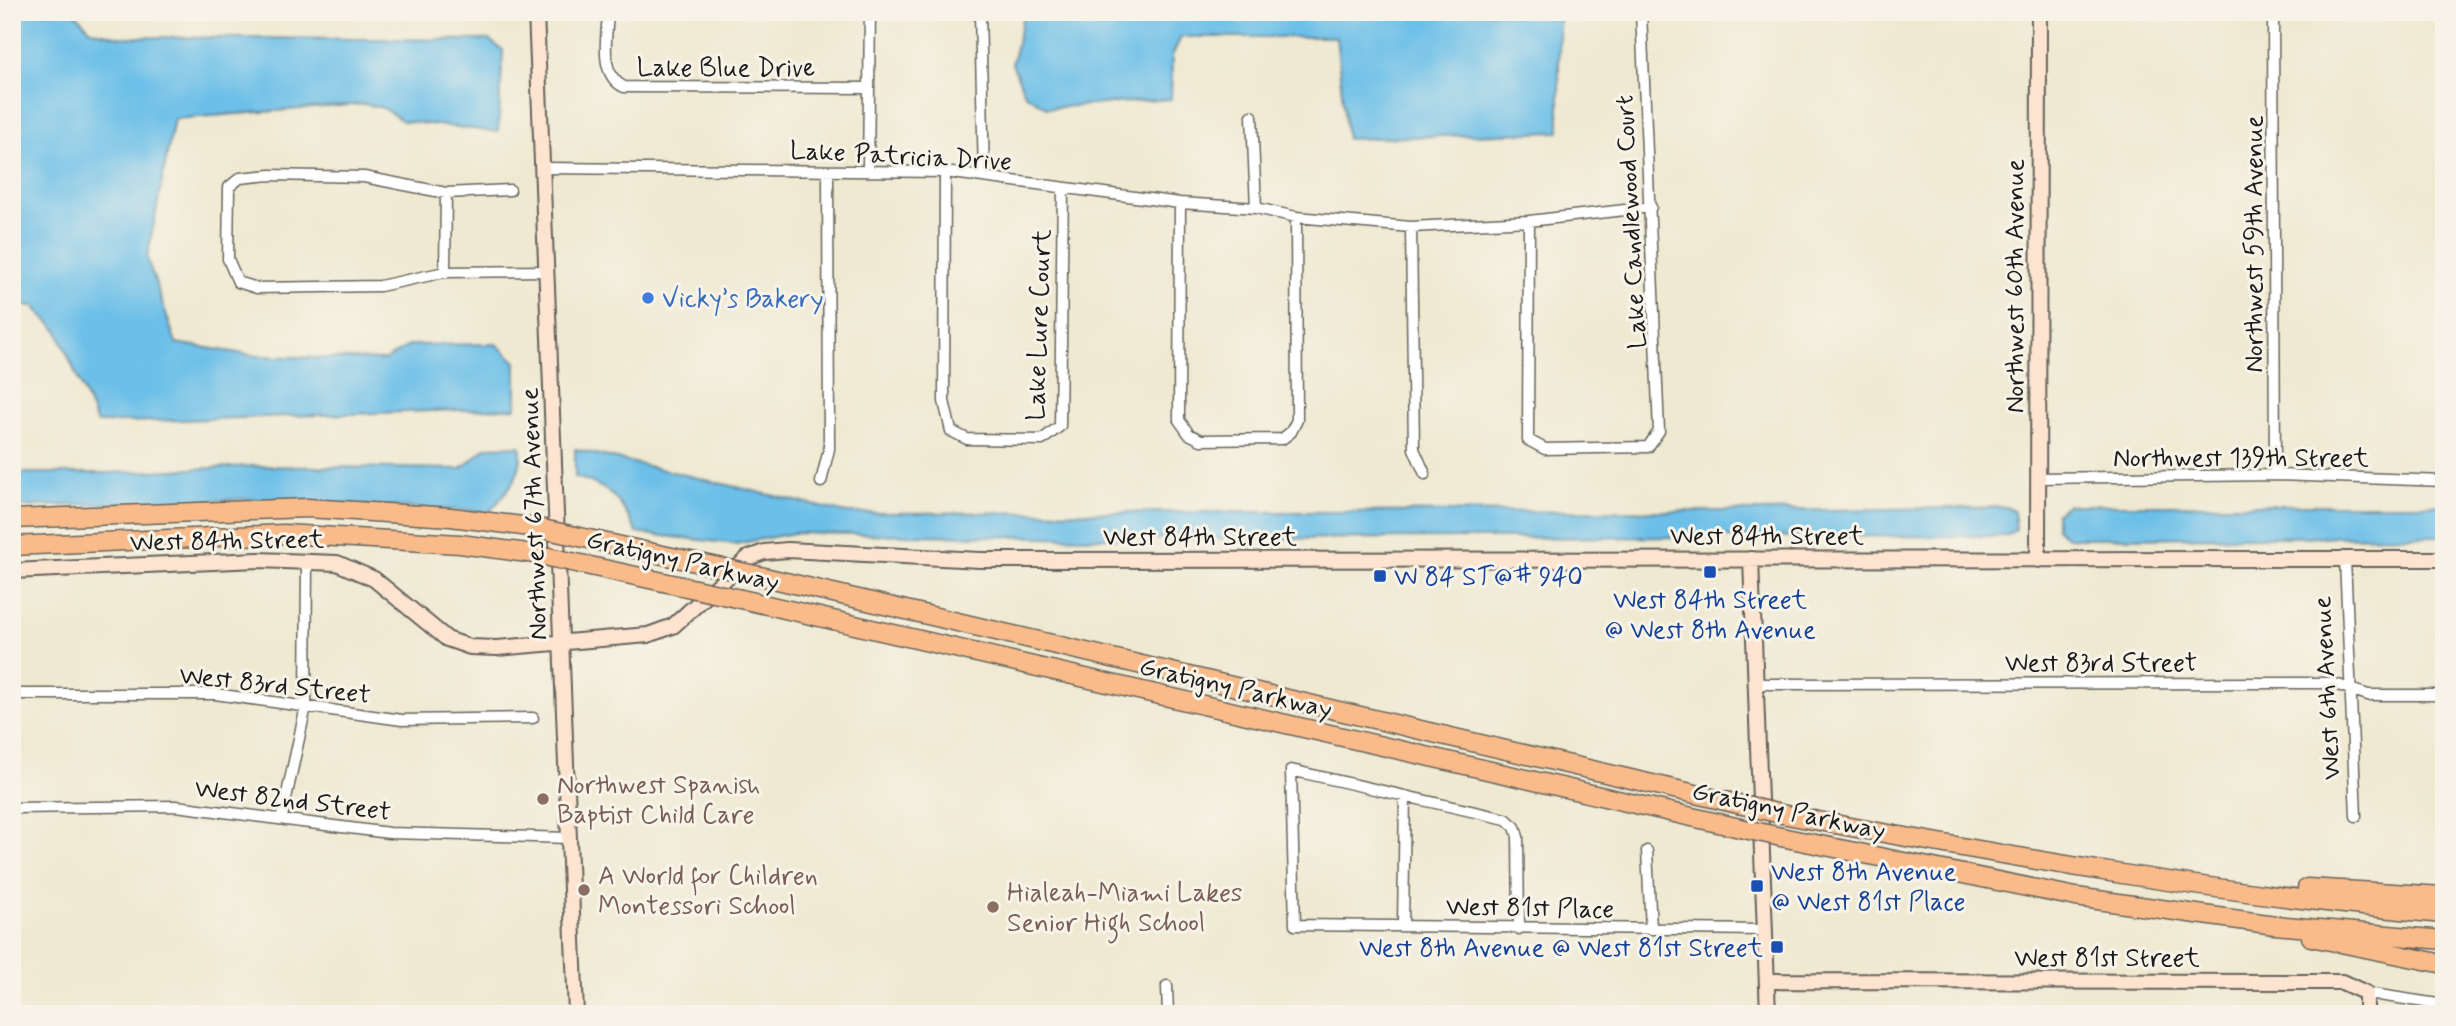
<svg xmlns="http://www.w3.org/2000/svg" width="2456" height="1026" viewBox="0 0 2456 1026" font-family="Mynerve,sans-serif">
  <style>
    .water { fill: #6cbfe8; stroke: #446e82; stroke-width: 2 }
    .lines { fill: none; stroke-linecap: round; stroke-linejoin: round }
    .street-casing { stroke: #66645b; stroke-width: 13 }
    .secondary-casing { stroke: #66645b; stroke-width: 18 }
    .highway-casing { stroke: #66645b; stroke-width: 21 }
    .street { stroke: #fff; stroke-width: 10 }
    .secondary { stroke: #fde4d1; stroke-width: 14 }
    .highway { stroke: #fabb8b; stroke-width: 18 }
    .highway-bridge-casing { stroke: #66645b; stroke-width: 21; stroke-linecap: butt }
    .highway-bridge { stroke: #fabb8b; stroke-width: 18 }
    .shop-dot { fill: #3f7fe0; stroke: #f7f3e8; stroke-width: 2.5 }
    .transit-dot { fill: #1a4fb4; stroke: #f7f3e8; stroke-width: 2.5 }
    .education-dot { fill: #8d6e63; stroke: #f7f3e8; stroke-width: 2.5 }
    .labels { text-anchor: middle; stroke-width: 6; stroke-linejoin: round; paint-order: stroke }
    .street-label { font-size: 26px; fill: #1c1c1c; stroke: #f7f3e8 }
    .shop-label { font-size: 26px; fill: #366cbe; stroke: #f7f3e8; text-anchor: start }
    .transit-label { font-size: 26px; fill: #164399; stroke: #f7f3e8; text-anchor: start }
    .education-label { font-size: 26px; fill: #785e54; stroke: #f7f3e8; text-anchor: start }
  </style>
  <rect width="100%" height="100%" fill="#f7f3e8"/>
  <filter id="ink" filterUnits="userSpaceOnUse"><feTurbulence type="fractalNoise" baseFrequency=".0143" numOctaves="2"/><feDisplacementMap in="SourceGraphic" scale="14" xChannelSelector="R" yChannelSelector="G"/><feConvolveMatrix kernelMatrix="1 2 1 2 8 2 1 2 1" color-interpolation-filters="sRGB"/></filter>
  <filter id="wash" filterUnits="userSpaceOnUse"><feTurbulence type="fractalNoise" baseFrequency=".00686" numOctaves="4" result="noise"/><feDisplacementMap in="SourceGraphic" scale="28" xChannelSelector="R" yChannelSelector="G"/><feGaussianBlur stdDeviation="1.57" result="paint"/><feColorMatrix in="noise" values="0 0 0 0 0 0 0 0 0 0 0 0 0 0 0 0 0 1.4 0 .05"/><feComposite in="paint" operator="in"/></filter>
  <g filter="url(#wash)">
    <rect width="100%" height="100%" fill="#efe9d1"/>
    <!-- water -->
    <path class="water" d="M12 12H74L91 30 120 37 489 40 503 50 498 132 403 121 383 108 364 104 174 119 147 258 176 343 258 356 385 360 410 345 496 344 516 362V408L97 423 57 330 33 306 12 305Z
      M1024 12H1559V132L1347 139 1336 37H1181L1172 56 1171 99 1047 108 1025 94 1012 64Z
      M520 446C525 474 507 492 489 512L248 499 12 507V473H108L253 466 461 469 487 447Z
      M575 449 847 513 1761 511 2009 507 2014 512 2016 529 2006 536 1158 539 794 533 736 544 637 533C620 500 612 487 575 477Z
      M2067 505H2444V536L2068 538 2056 528V514Z"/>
  </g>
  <g filter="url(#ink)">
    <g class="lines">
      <!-- street casing -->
      <g class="street-casing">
        <path id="street" d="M608 12C607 38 598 74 624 87L869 88
          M980 12 984 175
          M2273 12 2275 475
          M1252 116 1256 208
          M543 168 945 172 1180 203 1256 208 1296 217 1411 227 1529 221 1651 207
          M868 169 870 12
          M945 172 944 401 951 431 967 439 1042 440 1060 426 1063 188
          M510 190 446 193 364 177 270 175 240 178 229 187 228 259 238 282 257 288 380 286 445 272 546 271
          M1180 203 1179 420 1189 434 1201 440 1282 439 1291 432 1297 420 1296 217
          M1529 221 1528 440 1545 449 1648 447 1659 431 1641 12
          M1411 227 1414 449 1425 474
          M445 272 446 193
          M2038 478 2275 475 2444 481
          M821 482 829 449 828 171
          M2345 559 2356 816
          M1755 684 2332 683 2368 695H2444
          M12 694H215L402 720 533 718
          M12 808 176 806 389 833 569 838
          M282 817 306 706 307 561
          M1647 851 1651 929
          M1403 926 1405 796
          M1519 929 1518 837 1515 827 1506 819 1291 770 1295 925 1765 930
          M1167 986 1168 1014
          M2366 993 2444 1005"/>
      </g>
      <!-- secondary casing -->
      <g class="secondary-casing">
        <path id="secondary" d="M536 12 576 1014
          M1751 559 1768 1014
          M2038 560 2039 12
          M12 571 258 560 337 563 374 579 447 639 470 647 497 648 648 635 673 626 748 558 764 552 788 550 980 560 2444 559
          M1767 981 2342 982 2366 993V1014"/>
      </g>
      <!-- highway casing -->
      <g class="highway-casing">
        <path id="highway" d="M12 519 307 508 451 517 538 528
          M12 546 284 534 460 544 535 554
          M760 576 1738 804
          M741 599 1740 828
          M1781 814C2000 855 2221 895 2444 914
          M1781 837 2076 897 2275 925 2444 940
          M2307 888 2444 896
          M2311 937 2444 964"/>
      </g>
      <!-- street -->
      <use href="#street" class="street"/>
      <!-- secondary -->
      <use href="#secondary" class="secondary"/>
      <!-- highway -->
      <use href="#highway" class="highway"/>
      <!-- highway-bridge casing -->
      <g class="highway-bridge-casing">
        <path id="highway-bridge" d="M538 528 760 576
          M535 554 741 599
          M1738 804 1781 814
          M1740 828 1781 837"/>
      </g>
      <!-- highway-bridge -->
      <use href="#highway-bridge" class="highway-bridge"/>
    </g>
  </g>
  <!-- markers -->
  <circle class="shop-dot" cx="648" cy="298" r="7"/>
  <g class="transit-dot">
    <rect x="1703" y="565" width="14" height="14" rx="3.5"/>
    <rect x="1373" y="569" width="14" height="14" rx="3.5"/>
    <rect x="1750" y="879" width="14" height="14" rx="3.5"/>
    <rect x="1770" y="940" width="14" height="14" rx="3.5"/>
  </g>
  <g class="education-dot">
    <circle cx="543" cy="799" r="7"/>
    <circle cx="584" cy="890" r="7"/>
    <circle cx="993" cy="907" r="7"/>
  </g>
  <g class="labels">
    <!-- street labels -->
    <g class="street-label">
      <text x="726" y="76">Lake Blue Drive</text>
      <text transform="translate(901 155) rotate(3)" y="9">Lake Patricia Drive</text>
      <text transform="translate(1630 222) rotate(-93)" y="9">Lake Candlewood Court</text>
      <text transform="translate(2253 244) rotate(-90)" y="9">Northwest 59th Avenue</text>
      <text transform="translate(2014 286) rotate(-90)" y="9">Northwest 60th Avenue</text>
      <text transform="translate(1038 325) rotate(-88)" y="9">Lake Lure Court</text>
      <text x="2241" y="466">Northwest 139th Street</text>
      <text transform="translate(533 514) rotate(-92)" y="9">Northwest 67th Avenue</text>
      <text x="1767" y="544">West 84th Street</text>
      <text x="1200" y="545">West 84th Street</text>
      <text transform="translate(227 540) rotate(-1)" y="9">West 84th Street</text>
      <text transform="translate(683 560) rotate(13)" y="9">Gratigny Parkway</text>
      <text x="2101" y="671">West 83rd Street</text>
      <text transform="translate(275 684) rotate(6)" y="9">West 83rd Street</text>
      <text transform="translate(1236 687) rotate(13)" y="9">Gratigny Parkway</text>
      <text transform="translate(2326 688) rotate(-93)" y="9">West 6th Avenue</text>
      <text transform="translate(293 799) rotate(7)" y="9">West 82nd Street</text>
      <text transform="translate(1789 810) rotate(12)" y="9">Gratigny Parkway</text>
      <text transform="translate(1530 907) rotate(1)" y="9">West 81st Place</text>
      <text x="2107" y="966">West 81st Street</text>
    </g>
    <!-- shop labels -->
    <g class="shop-label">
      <text x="662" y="307">Vicky’s Bakery</text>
    </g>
    <!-- transit labels -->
    <g class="transit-label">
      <text x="1394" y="585">W 84 ST@# 940</text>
      <text x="1710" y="608" text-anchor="middle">West 84th Street<tspan x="1710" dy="30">@ West 8th Avenue</tspan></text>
      <text x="1771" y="880">West 8th Avenue<tspan x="1771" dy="30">@ West 81st Place</tspan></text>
      <text x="1763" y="956" text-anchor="end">West 8th Avenue @ West 81st Street</text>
    </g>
    <!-- education labels -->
    <g class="education-label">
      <text x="557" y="793">Northwest Spanish<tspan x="557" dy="30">Baptist Child Care</tspan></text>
      <text x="598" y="884">A World for Children<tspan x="598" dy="30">Montessori School</tspan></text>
      <text x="1007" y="901">Hialeah-Miami Lakes<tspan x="1007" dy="30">Senior High School</tspan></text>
    </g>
  </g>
  <!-- margin -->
  <rect width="2456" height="1026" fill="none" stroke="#f7f3e8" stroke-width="42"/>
</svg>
